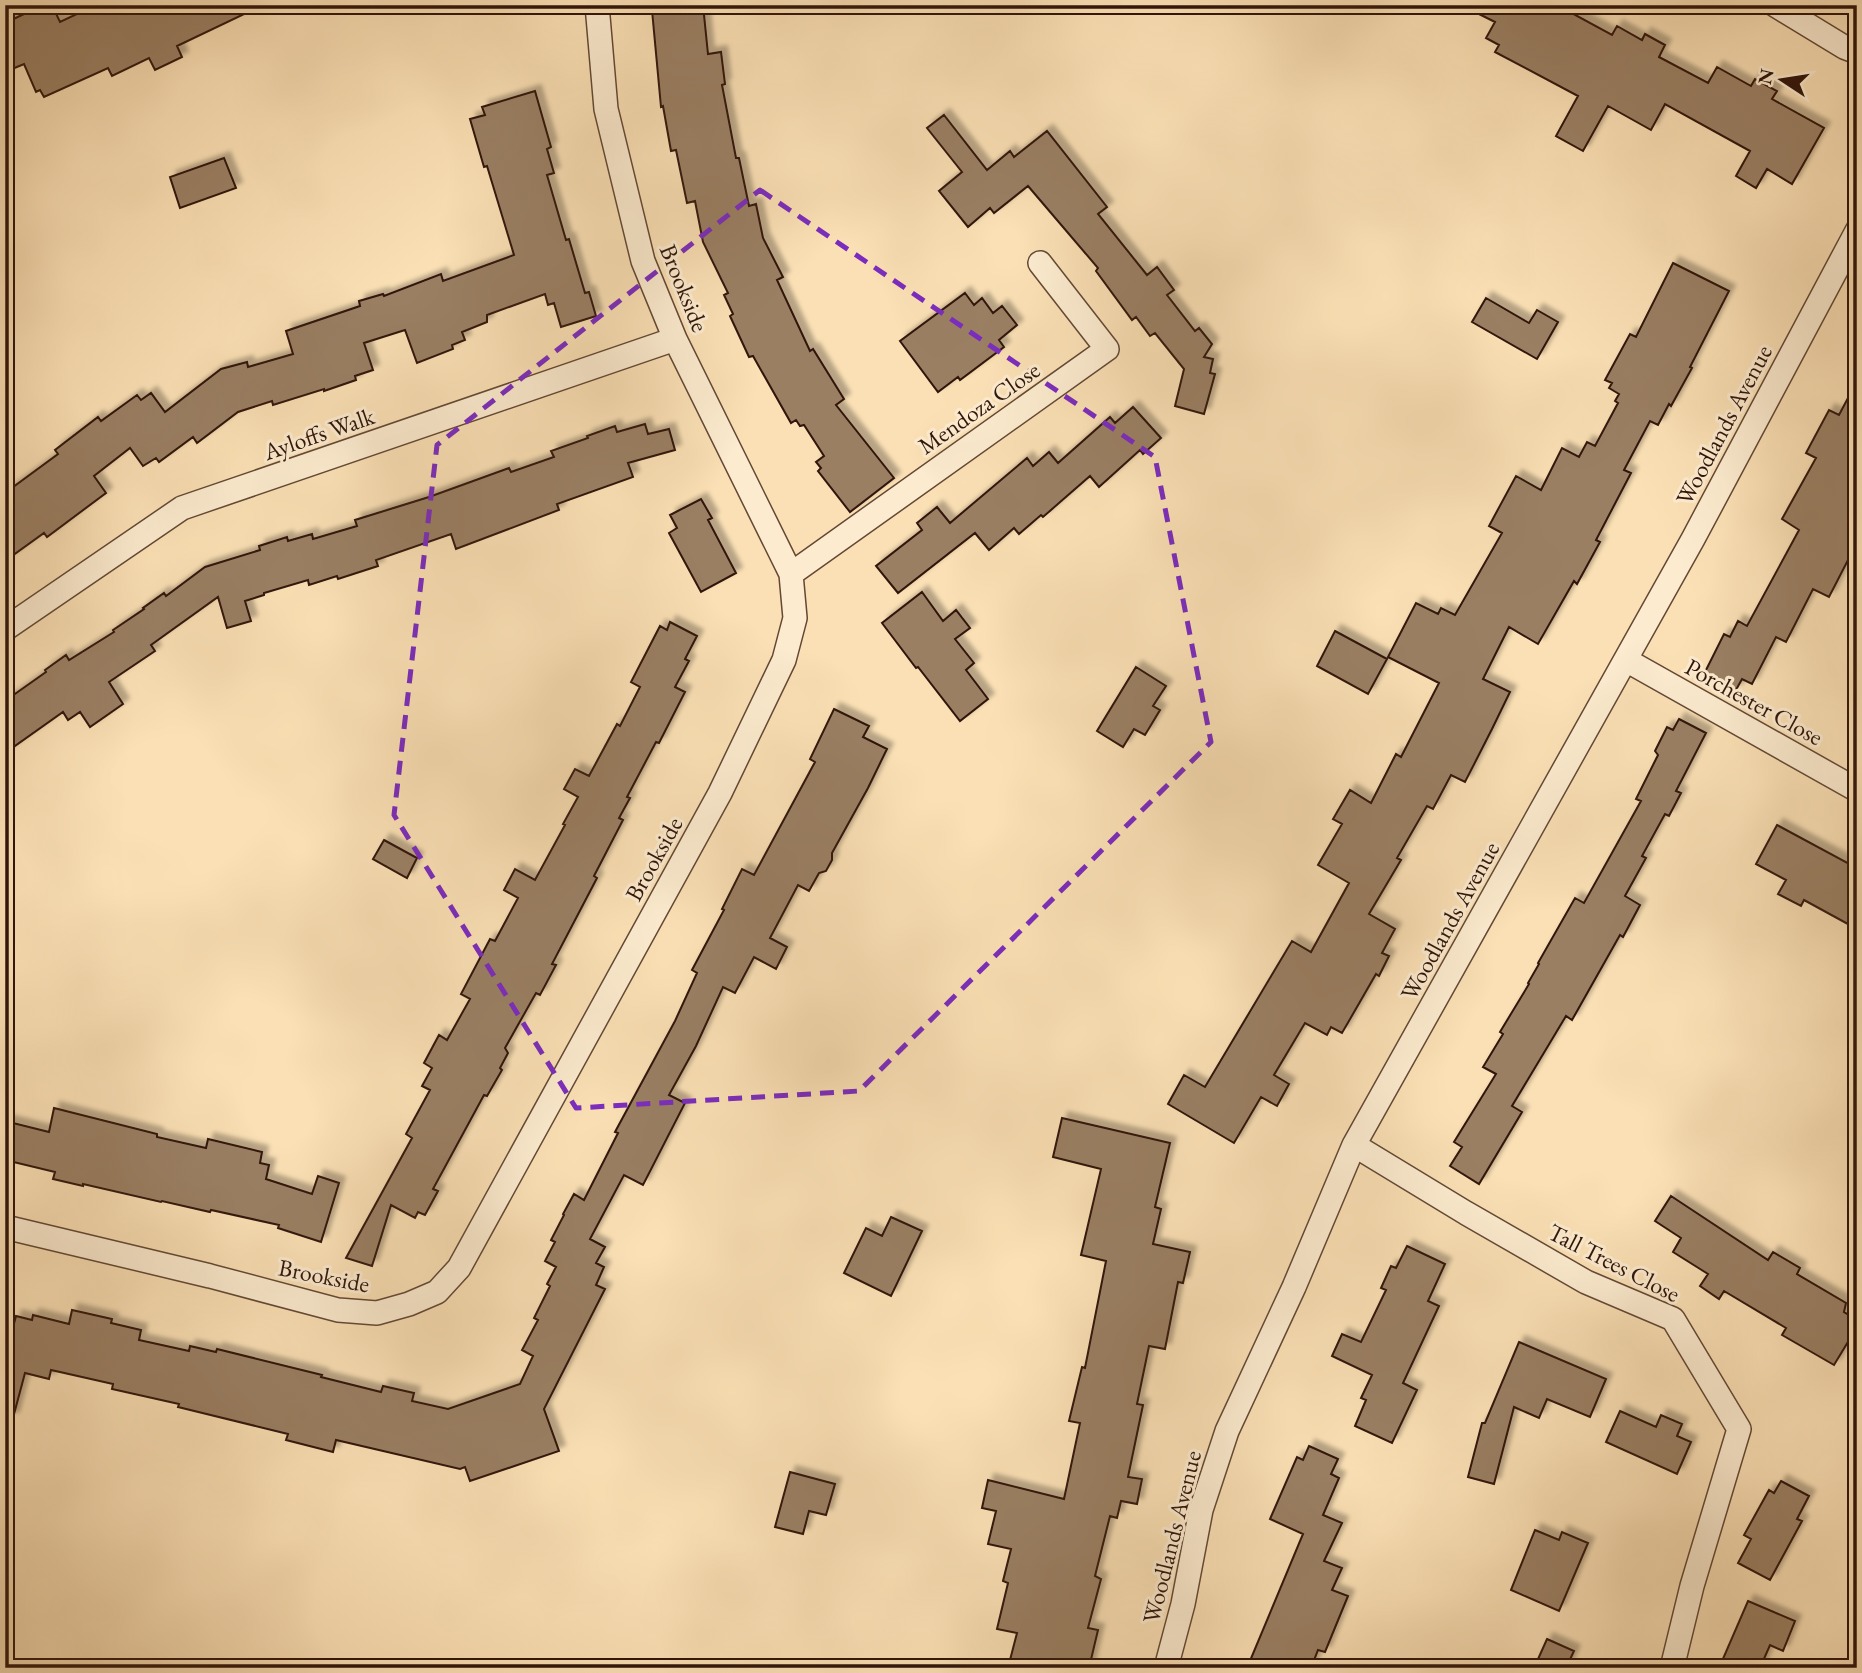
<svg xmlns="http://www.w3.org/2000/svg" width="1862" height="1673" viewBox="0 0 1862 1673" font-family="'EB Garamond',serif">
  <style>
    .building { fill: #9a7f63; stroke: #30150a; stroke-width: 2; filter: url(#shadow) }
    .lines { fill: none; stroke-linecap: round; stroke-linejoin: round }
    .minor-casing { stroke: #634835; stroke-width: 26 }
    .minor { stroke: #fcebcf; stroke-width: 23 }
    .marked { fill: none; stroke: #7b2cbf; stroke-width: 5; stroke-dasharray: 14 9; stroke-linejoin: round }
    .labels { text-anchor: middle; stroke-width: 6; stroke-linejoin: round; paint-order: stroke }
    .street-label { font-size: 24px; fill: #30150a; stroke: #fcebcf }
  </style>
  <defs>
    <filter id="shadow"><feDropShadow dx="6" dy="-6" stdDeviation="2" flood-color="#0004"/></filter>
  </defs>
  <rect width="100%" height="100%" fill="#fbe0b5"/>
  <filter id="stains"><feTurbulence type="fractalNoise" baseFrequency=".00286" numOctaves="4"/><feColorMatrix values="0 0 0 0 .2 0 0 0 0 .09 0 0 0 0 .02 0 0 0 .5 -.17"/></filter>
  <radialGradient id="worn" r=".72"><stop offset=".6" stop-color="#630" stop-opacity="0"/><stop offset="1" stop-color="#630" stop-opacity=".3"/></radialGradient>
  <!-- building -->
  <path class="building" d="M43 5H52L60 22 96 5H263L177 46 182 57 155 70 149 58 112 76 108 68 44 97 40 90 36 92 24 64 5 72V23Z
    M658 5H703L708 54 721 52 725 84 722 85 736 158H739L749 206 756 204 763 238 783 277 777 280 810 351 813 349 844 399 836 405 894 478 850 512 818 471 821 468 816 462 824 456 804 425 800 426 796 420 791 423 753 356 749 357 730 316 733 314 724 295 728 293 703 242 695 201 687 203 676 150 671 151 663 106 661 107 652 10 658 9Z
    M1461 5H1557L1612 35 1617 26 1642 40 1645 34 1665 45 1659 57 1708 83 1717 67 1751 86 1755 79 1777 91 1772 99 1824 128 1792 184 1767 169 1756 188 1736 176 1750 151 1665 104 1651 130 1608 106 1583 151 1556 136 1578 96 1495 52 1499 45 1486 38 1495 22Z
    M535 91 551 147 547 149 554 173 547 175 566 240 569 239 585 293 589 292 596 316 561 327 554 303 548 305 545 294 487 315V322L462 332 465 340 452 345 453 349 417 363 405 330 364 343 373 370 355 376 356 380 324 391V389L273 405 272 401 238 412 197 443 193 437 159 462 156 458 143 466 130 448 94 476 106 493 47 537 44 533 5 561V493L58 454 55 450 98 417 101 421 137 395 141 400 151 393 165 412 221 369 247 362 248 367 293 354 286 331 360 306 359 301 383 294 384 296 441 274 443 281 514 255 487 166 484 167 470 119 485 115 482 107Z
    M944 115 987 170 1010 151 1014 157 1047 131 1107 207 1098 214 1147 275 1157 267 1174 290 1167 295 1195 331 1199 328 1212 344 1204 357 1213 359 1210 373 1215 374 1204 414 1175 406 1184 369 1155 333 1150 336 1136 317 1132 320 1096 271 1098 268 1028 186 994 213 990 208 968 227 939 191 962 172 927 128Z
    M224 158 236 188 180 208 170 177Z
    M1673 263 1729 291 1690 367 1692 368 1671 406 1669 404 1658 425 1650 421 1624 470 1631 473 1596 540 1600 542 1577 584 1574 581 1538 644 1509 627 1483 679 1510 692 1492 729 1465 782 1451 775 1433 809 1427 806 1397 858 1401 860 1369 914 1395 929 1382 953 1389 956 1379 976 1376 974 1342 1033 1331 1027 1327 1035 1305 1023 1274 1075 1289 1084 1277 1106 1261 1097 1234 1143 1168 1104 1184 1075 1205 1087 1292 941 1311 952 1349 883 1318 865 1342 824 1333 819 1350 790 1371 803 1396 754 1401 757 1439 683 1388 657 1416 603 1438 614 1441 608 1455 615 1502 533 1489 526 1516 476 1541 490 1562 448 1579 457 1587 442 1595 446 1618 403 1615 401 1619 394 1609 388 1612 383 1605 380 1630 334 1636 337Z
    M965 293 974 305 982 298 993 313 1002 306 1017 325 999 340 1004 347 960 380 958 377 938 392 900 341Z
    M1486 298 1529 323 1537 310 1558 322 1537 359 1472 322Z
    M1857 381V562L1849 558 1829 597 1813 589 1786 642 1776 637 1752 684 1742 679 1736 690 1704 674 1724 634 1730 637 1738 621 1747 626 1799 530 1782 519 1816 458 1806 453 1829 410 1839 415Z
    M1133 407 1161 438 1143 454 1140 450 1099 487 1090 476 1043 517 1041 515 1019 534 1014 528 989 550 975 533 898 593 876 566 922 530 917 523 937 507 950 523 1027 458 1033 466 1049 452 1058 463 1110 417 1115 423Z
    M645 424 648 434 669 429 675 450 628 463 633 477 557 504 559 510 456 549 451 534 376 560 378 566 338 579 337 576 309 585 308 580 264 593V595L245 601 251 621 227 628 218 597 151 645 155 651 109 682 123 704 90 727 80 712 68 720 63 712 5 753V701L46 672 45 670 66 655 69 660 114 632 113 630 144 609 143 608 164 593 166 596 205 567 260 550 259 546 287 537 288 541 312 534 313 539 357 526 355 520 429 497 509 468 511 472 554 457 551 451 588 438 587 436 615 426 617 432Z
    M701 499 712 518 708 520 736 573 701 592 669 533 677 528 670 515Z
    M922 592 943 621 956 610 970 628 955 639 974 663 966 670 988 699 960 721 918 667 916 668 882 623Z
    M670 622 697 636 685 659 689 661 675 687 685 692 659 743 656 742 627 797 630 798 619 818 623 820 594 876 597 878 552 964 556 965 540 995 536 993 505 1048 508 1053 500 1068 502 1070 487 1096 484 1095 433 1189 438 1191 425 1215 418 1212 415 1218 391 1205 372 1266 346 1258 412 1138 406 1134 430 1090 422 1086 432 1068 424 1063 439 1035 447 1040 470 999 461 994 490 939 495 941 518 898 504 890 515 869 535 880 565 825 563 824 578 797 564 789 575 769 589 776 617 724 620 726 640 687 631 682 660 626 667 630Z
    M1335 631 1387 659 1368 694 1317 666Z
    M1136 667 1166 686 1153 706 1160 710 1145 735 1134 729 1123 747 1097 731Z
    M834 709 869 726 863 737 887 749 868 788 832 853V860L826 871 819 873 809 891 798 885 770 938 787 947 776 969 754 957 735 993 723 987 696 1046 669 1095 685 1103 643 1185 624 1175 590 1239 605 1247 596 1263 604 1267 596 1285 605 1289 544 1409 559 1451 470 1481 465 1467 460 1469 336 1440 333 1452 286 1440 288 1434 178 1407 179 1404 112 1389 113 1384 51 1370 49 1379 25 1373 13 1418 5 1417V1357L16 1316 32 1320 33 1315 69 1324 72 1310 112 1319 111 1323 141 1330 139 1340 189 1351 190 1346 216 1352 217 1349 322 1375 321 1377 381 1392 383 1386 414 1393 412 1401 448 1409 520 1384 533 1356 522 1350 538 1320 534 1318 550 1286 547 1284 556 1267 545 1261 555 1242 551 1240 564 1215 563 1214 574 1194 584 1200 618 1133 615 1132 675 1021 697 973 692 970 724 910 722 909 742 869 754 875 815 762 810 759Z
    M1679 719 1706 733 1676 791 1681 793 1669 816 1665 814 1642 856 1646 858 1625 896 1640 905 1623 937 1620 935 1572 1020 1566 1016 1512 1106 1522 1112 1479 1184 1450 1166 1462 1147 1454 1142 1496 1074 1483 1067 1503 1034 1500 1032 1529 984 1528 983 1539 964 1538 963 1575 898 1584 903 1641 801 1636 799 1658 755 1655 751 1667 727 1673 730Z
    M1777 825 1857 868V929L1804 900 1801 906 1778 894 1786 880 1756 864Z
    M384 840 417 858 407 878 373 859Z
    M54 1108 157 1134V1137L206 1148 208 1139 262 1152 260 1163 269 1165 266 1179 312 1194 318 1176 339 1183 321 1242 278 1228 279 1225 211 1210 210 1212 162 1201 161 1202 83 1184V1186L53 1179 55 1172 5 1160V1121L49 1132Z
    M1062 1118 1170 1143 1155 1207 1161 1209 1153 1244 1190 1252 1183 1283 1178 1282 1165 1349 1149 1346 1137 1404 1143 1405 1128 1477 1142 1479 1137 1504 1121 1501 1117 1518 1110 1516 1095 1576 1101 1579 1088 1628 1098 1630 1089 1668H1043L1010 1660 1017 1633 997 1629 1008 1583 1003 1581 1011 1549 988 1544 996 1511 982 1508 988 1480 1064 1499 1080 1423 1069 1421 1082 1367 1085 1368 1106 1261 1081 1255 1101 1169 1053 1157Z
    M1671 1196 1768 1260 1773 1252 1800 1268 1797 1274 1846 1303 1844 1312 1857 1320V1327L1834 1365 1782 1335 1786 1328 1724 1291 1719 1299 1700 1286 1708 1274 1673 1252 1681 1238 1655 1221Z
    M891 1217 922 1231 891 1296 844 1273 866 1228 882 1236Z
    M1407 1246 1445 1264 1428 1301 1439 1306 1403 1383 1417 1390 1392 1443 1355 1426 1366 1400 1361 1398 1372 1375 1332 1356 1342 1334 1361 1342 1386 1290 1381 1288 1391 1266 1396 1268Z
    M1519 1342 1606 1379 1590 1417 1547 1399 1539 1418 1514 1407 1494 1484 1468 1477 1482 1423H1485Z
    M1620 1411 1656 1427 1661 1415 1682 1424 1677 1436 1691 1442 1677 1474 1606 1442Z
    M1309 1446 1338 1459 1331 1474 1339 1478 1323 1515 1342 1523 1324 1561 1342 1568 1332 1590 1348 1596 1325 1652 1318 1650 1311 1668H1247L1303 1534 1270 1519 1297 1457 1303 1460Z
    M790 1472 835 1484 826 1515 809 1511 803 1534 775 1527Z
    M1781 1481 1809 1496 1797 1519 1802 1521 1770 1580 1738 1563 1751 1539 1744 1535 1769 1490 1774 1493Z
    M1535 1530 1559 1540 1562 1532 1588 1543 1559 1611 1511 1590Z
    M1748 1601 1795 1621 1783 1651 1770 1645 1760 1668H1719Z
    M1547 1639 1574 1651 1566 1668H1534Z"/>
  <g class="lines">
    <!-- minor casing -->
    <g class="minor-casing">
      <path id="minor" d="M1775 5 1844 47 1857 52
        M791 574 1107 349 1040 263
        M5 629 182 508 675 339
        M1626 660 1857 790
        M1354 1145 1466 1213 1586 1282 1673 1319 1739 1429 1692 1586 1672 1668
        M5 1227 210 1276 338 1310 377 1313 409 1304 437 1292 459 1268 720 793 784 660 795 618 791 574 675 339 643 261 606 109 597 5
        M1166 1668 1183 1604 1201 1510 1227 1431 1294 1287 1354 1145 1693 539 1857 231"/>
    </g>
    <!-- minor -->
    <use href="#minor" class="minor"/>
  </g>
  <!-- marked area -->
  <path class="marked" d="M760 190 1155 457 1211 742 859 1091 576 1108 394 815 437 445Z"/>
  <g class="labels">
    <!-- street labels -->
    <g class="street-label">
      <text transform="translate(684 288) rotate(68)" y="8">Brookside</text>
      <text transform="translate(979 408) rotate(-35)" y="8">Mendoza Close</text>
      <text transform="translate(1724 425) rotate(-62)" y="8">Woodlands Avenue</text>
      <text transform="translate(319 434) rotate(-19)" y="8">Ayloffs Walk</text>
      <text transform="translate(1754 702) rotate(29)" y="8">Porchester Close</text>
      <text transform="translate(654 859) rotate(-61)" y="8">Brookside</text>
      <text transform="translate(1450 921) rotate(-61)" y="8">Woodlands Avenue</text>
      <text transform="translate(1614 1263) rotate(27)" y="8">Tall Trees Close</text>
      <text transform="translate(324 1276) rotate(11)" y="8">Brookside</text>
      <text transform="translate(1172 1537) rotate(-76)" y="8">Woodlands Avenue</text>
    </g>
  </g>
  <!-- margin -->
  <rect width="1862" height="1673" fill="none" stroke="#fbe0b5" stroke-width="28"/>
  <rect x="7" y="7" width="1848" height="1659" fill="none" stroke="#30150a" stroke-width="3.5"/>
  <rect x="14" y="14" width="1834" height="1645" fill="none" stroke="#30150a" stroke-width="2"/>
  <!-- north arrow -->
  <g transform="translate(1782 80) rotate(282)" stroke="#fcebcf" stroke-width="5" paint-order="stroke">
  <path d="M0-5L12 26L0 18L-12 26Z" fill="#30150a"/>
  <text y="-10" font-size="19" font-weight="bold" text-anchor="middle" fill="#30150a">N</text>
  </g>
  <rect width="100%" height="100%" filter="url(#stains)"/>
  <rect width="100%" height="100%" fill="url(#worn)"/>
</svg>
